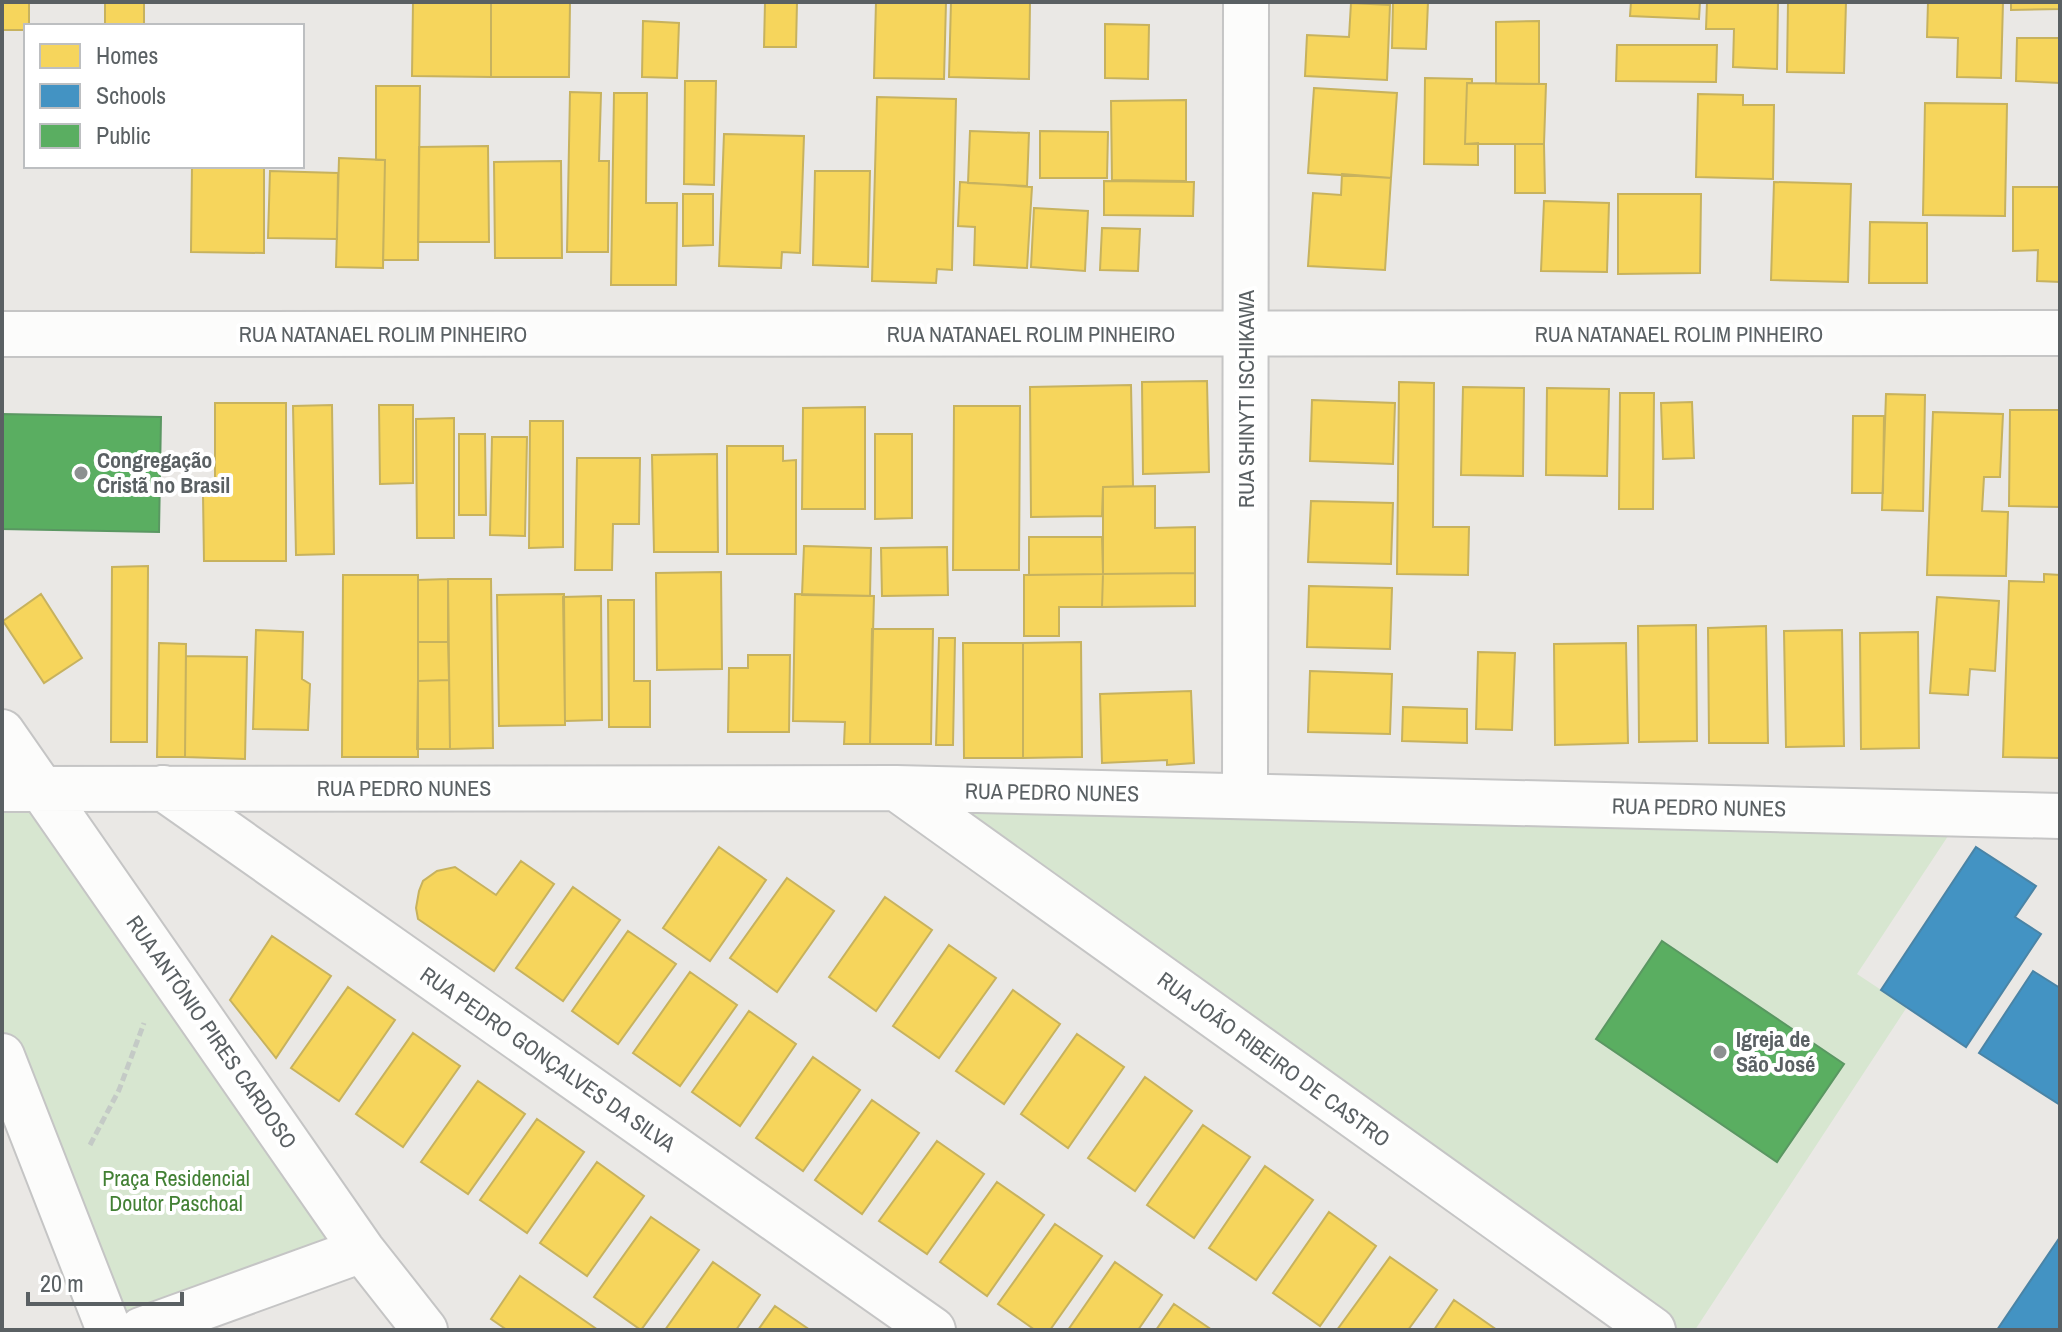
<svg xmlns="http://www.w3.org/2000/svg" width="2062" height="1332" viewBox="0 0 2062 1332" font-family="'Archivo Narrow',sans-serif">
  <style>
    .green { fill: #d7e6d0 }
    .homes { fill: #f6d55c; stroke: #c7b25e; stroke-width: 2 }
    .schools { fill: #4393c3; stroke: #4a84a6; stroke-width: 2 }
    .public { fill: #5aae61; stroke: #5a9762; stroke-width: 2 }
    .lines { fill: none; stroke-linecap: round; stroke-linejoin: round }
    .street-casing { stroke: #c5c5c5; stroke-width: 48 }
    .path { stroke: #c4cac6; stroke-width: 5; stroke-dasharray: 8 4; stroke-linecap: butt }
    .street { stroke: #fcfcfb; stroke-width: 44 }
    .poi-dot { fill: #8c9090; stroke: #fff; stroke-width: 3 }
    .labels { text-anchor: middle; stroke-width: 8; stroke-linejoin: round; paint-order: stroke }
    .street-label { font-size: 22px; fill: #5a6063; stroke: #fff }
    .poi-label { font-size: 22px; font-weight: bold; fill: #5a6063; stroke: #fff; text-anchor: start }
    .park-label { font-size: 22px; fill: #428034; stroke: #fff }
  </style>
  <rect width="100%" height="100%" fill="#eae8e5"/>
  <!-- green -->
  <path class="green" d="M2 753 347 1245 117 1329 2 1065Z
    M936 803 1950 833 1857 974 1907 1007 1695 1330H1679Z"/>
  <!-- homes -->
  <path class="homes" d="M2 2H29V26H26V30H2Z
    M105 2H144V26H105Z
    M413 2H491V77L412 76Z
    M491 2H570L569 77H491Z
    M765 2H797L796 47H764Z
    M876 2H946L944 79 874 78Z
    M951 2H1030L1029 79 949 77Z
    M1393 2H1428L1426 49 1392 48Z
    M1631 2H1700L1699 19 1630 16Z
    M1707 2H1778L1777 69 1733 67 1734 29H1706Z
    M1788 2H1846L1844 73 1787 72Z
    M1928 2H2003L2001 78 1957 77 1958 38 1927 37Z
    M2011 2H2060V9L2011 10Z
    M1351 3 1390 5 1387 80 1305 76 1307 35 1349 37Z
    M643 21 679 23 677 78 642 77Z
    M1539 21V84H1496V22Z
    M1105 24 1149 25 1148 79 1105 78Z
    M2017 38H2060V83L2016 81Z
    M1617 45H1717L1716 82 1616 81Z
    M1425 78 1472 79V83H1467L1465 144 1478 143V165L1424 164Z
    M685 81H716L714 185 684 184Z
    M1467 83 1546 84 1544 144H1465Z
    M376 86H420L418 260H383L385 160H376Z
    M1314 88 1397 93 1391 178 1308 173Z
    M570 92 601 93 599 161H609L608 252H567Z
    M614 93H647L646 203H677L676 285H611Z
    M1698 94 1743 95V105H1774L1773 179 1696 177Z
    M877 97 956 99 952 270 937 269 936 283 872 281Z
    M1186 100V181L1112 180 1111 101Z
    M1925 103 2007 104 2005 216 1923 215Z
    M970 131 1029 133 1027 186 968 183Z
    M1040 131 1108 132 1107 178H1040Z
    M724 134 804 136 800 253 782 252 781 268 719 266Z
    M1515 144H1544L1545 193H1515Z
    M488 146 489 242H418L419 147Z
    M339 158 385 160 383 268 336 267Z
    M561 161 562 258H495L494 162Z
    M192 166H264V253L191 252Z
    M270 171 338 173 337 239 268 238Z
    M815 171H870L868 267 813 265Z
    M1342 174 1391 178 1385 270 1308 266 1313 193 1341 195Z
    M1104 181 1194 182 1193 216 1104 215Z
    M960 182 1032 187 1027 268 974 265 975 227 958 226Z
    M1774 182 1851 184 1848 282 1771 280Z
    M2013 187H2060V282L2037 281 2038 250 2013 251Z
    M683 194H713V245L683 246Z
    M1618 194H1701L1700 273 1618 274Z
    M1544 201 1609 203 1607 272 1541 271Z
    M1034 208 1088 211 1085 271 1031 267Z
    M1870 222 1927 223V283H1869Z
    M1102 228 1140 229 1138 271 1100 270Z
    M1207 381 1209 472 1143 474 1142 382Z
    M1399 382 1434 383 1433 527H1469L1468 575 1397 574Z
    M1131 385 1133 486 1103 487 1102 516 1031 517 1030 387Z
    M1463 387 1524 388 1523 476 1461 475Z
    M1547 388 1609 389 1607 476 1546 475Z
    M1620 393H1654L1653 509H1619Z
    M1886 394 1925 395 1923 511 1882 510Z
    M1312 400 1395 403 1393 464 1310 461Z
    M1692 402 1694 458 1663 459 1661 403Z
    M215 403H286V561H204L203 494H215Z
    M332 405 334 554 296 555 293 406Z
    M379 405H413V483L380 484Z
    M954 406H1020L1019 570H953Z
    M865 407V509H802L803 408Z
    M2010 410H2060V507L2009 506Z
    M1933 412 2003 414 2000 477H1984L1982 511 2008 512 2006 576 1927 575Z
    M1853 416H1884L1883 493H1852Z
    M454 418V538H417L416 419Z
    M530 421H563V547L529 548Z
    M459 434H485L486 515H459Z
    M875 434H912V518L875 519Z
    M492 437H527L525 536 490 535Z
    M727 446H783V461L796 460V554H727Z
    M717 454 718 552H654L652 455Z
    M577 458H640L639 524H613L612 570H575Z
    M1155 486V528L1195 527V573L1103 574V487Z
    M1311 501 1393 503 1391 564 1308 562Z
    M1029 537H1102L1103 574 1029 575Z
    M804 546 871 548 870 596 802 595Z
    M947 547 948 595 882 596 881 548Z
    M148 566 147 742H111L112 567Z
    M721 572 722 669 657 670 656 573Z
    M1195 573V606L1102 607 1103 574Z
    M1103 574 1102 607H1059V636H1024V575Z
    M2044 574 2060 575V758L2003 757 2009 581 2044 582Z
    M343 575H418V757H342Z
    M448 579V642H418V580Z
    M448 579H491L493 748 450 749Z
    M1309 586 1392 588 1390 649 1307 647Z
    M41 594 82 658 44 683 3 621Z
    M564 594 565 725 499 726 497 595Z
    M795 594 874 596 870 744H844L845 722 793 721Z
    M601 596 602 720 565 721 563 597Z
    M1937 597 1999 601 1995 671 1970 669 1968 695 1930 693Z
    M608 600H634V681H650V727H609Z
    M1696 625 1697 741 1639 742 1638 626Z
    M1766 626 1768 743H1709L1708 628Z
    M872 629H933L931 744H870Z
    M256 630 303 632 302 679 310 684 308 730 253 729Z
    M1842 630 1844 746 1786 747 1784 631Z
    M1918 632 1919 748 1861 749 1860 633Z
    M939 638H955L953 745H936Z
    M418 642H448L449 680 418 681Z
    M1081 642 1082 757 1023 758V643Z
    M159 643 186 644 185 757H157Z
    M963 643H1023V758H964Z
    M1626 643 1628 743 1555 745 1554 644Z
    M1478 652 1515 653 1512 730 1476 729Z
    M748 655H790L789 732H728L729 668H748Z
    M186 656 247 657 245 759 185 757Z
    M1310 671 1392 674 1390 734 1308 732Z
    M449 680 450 749H417L418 681Z
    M1191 691 1194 763 1167 765V760L1102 763 1100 694Z
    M1403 707 1467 709V743L1402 741Z
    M719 847 766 880 710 961 663 928Z
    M521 861 554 884 494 971 418 919 416 908 419 891 423 881 437 871 455 867 496 895Z
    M787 878 834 911 777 992 730 958Z
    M573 887 620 920 563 1001 516 968Z
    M885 897 932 930 876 1011 829 977Z
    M628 931 676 964 618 1044 572 1011Z
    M272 936 331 976 276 1058 230 1000Z
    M949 945 996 978 939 1058 893 1026Z
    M690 972 737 1005 680 1086 633 1053Z
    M348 987 395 1020 339 1101 291 1068Z
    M1013 990 1060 1024 1004 1104 956 1071Z
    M749 1011 796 1044 740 1126 692 1092Z
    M413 1033 460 1066 403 1147 356 1114Z
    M1077 1034 1124 1067 1068 1148 1021 1114Z
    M813 1057 860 1090 803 1171 756 1138Z
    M1145 1077 1192 1111 1135 1191 1088 1158Z
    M478 1081 525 1114 468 1194 421 1162Z
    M872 1100 919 1133 862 1214 815 1180Z
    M537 1119 584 1152 527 1233 480 1200Z
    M1203 1125 1250 1157 1194 1238 1147 1205Z
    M937 1141 984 1174 927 1254 879 1221Z
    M597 1162 644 1196 587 1276 540 1243Z
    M1265 1166 1313 1200 1256 1280 1209 1248Z
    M997 1182 1044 1215 987 1296 940 1262Z
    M1329 1212 1376 1246 1320 1326 1273 1293Z
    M651 1217 699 1250 641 1330 594 1297Z
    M1055 1224 1102 1256 1050 1330H1035L998 1304Z
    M1390 1257 1437 1290 1408 1330H1337Z
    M713 1262 760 1295 736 1330H665Z
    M1115 1262 1162 1295 1138 1330H1068Z
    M520 1276 598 1330H507L491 1319Z
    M1454 1300 1497 1330H1434Z
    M1174 1304 1212 1330H1156Z
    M775 1306 810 1330H758Z"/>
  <!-- schools -->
  <path class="schools" d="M1976 847 2036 886 2015 917 2041 934 1966 1047 1881 990Z
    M2033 971 2060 988V1105L1979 1053Z
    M2060 1237V1330H1997Z"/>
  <!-- public -->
  <path class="public" d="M2 414 161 417 159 532 2 529Z
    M1662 941 1844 1064 1777 1162 1596 1039Z"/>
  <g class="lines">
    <!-- street casing -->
    <g class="street-casing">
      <path id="street" d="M2 334 2060 333
        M2 732 362 1250 425 1330
        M163 788 933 1330
        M896 788 1653 1330
        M2 789 896 788 2060 816
        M1245 796 1246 2
        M2 1056 109 1330
        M141 1330 362 1250"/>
    </g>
    <!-- path -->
    <path class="path" d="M90 1145 119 1090 144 1023"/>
    <!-- street -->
    <use href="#street" class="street"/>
  </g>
  <!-- markers -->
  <g class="poi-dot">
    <circle cx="81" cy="473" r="8"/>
    <circle cx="1720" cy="1052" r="8"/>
  </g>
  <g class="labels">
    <!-- street labels -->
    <g class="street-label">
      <text x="383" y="342">RUA NATANAEL ROLIM PINHEIRO</text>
      <text x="1031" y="342">RUA NATANAEL ROLIM PINHEIRO</text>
      <text x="1679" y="342">RUA NATANAEL ROLIM PINHEIRO</text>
      <text transform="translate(1246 399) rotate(-90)" y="8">RUA SHINYTI ISCHIKAWA</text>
      <text x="404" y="796">RUA PEDRO NUNES</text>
      <text transform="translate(1052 792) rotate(1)" y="8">RUA PEDRO NUNES</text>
      <text transform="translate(1699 807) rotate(1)" y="8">RUA PEDRO NUNES</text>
      <text transform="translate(212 1032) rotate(55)" y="8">RUA ANTÔNIO PIRES CARDOSO</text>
      <text transform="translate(548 1059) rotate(35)" y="8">RUA PEDRO GONÇALVES DA SILVA</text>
      <text transform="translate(1274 1059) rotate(36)" y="8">RUA JOÃO RIBEIRO DE CASTRO</text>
    </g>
    <!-- poi labels -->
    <g class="poi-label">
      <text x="97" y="468">Congregação<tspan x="97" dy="25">Cristã no Brasil</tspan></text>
      <text x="1736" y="1047">Igreja de<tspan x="1736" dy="25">São José</tspan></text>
    </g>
    <!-- park labels -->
    <g class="park-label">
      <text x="176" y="1186">Praça Residencial<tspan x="176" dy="25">Doutor Paschoal</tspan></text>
    </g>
  </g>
  <!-- border -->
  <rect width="2062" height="1332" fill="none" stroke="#5a6063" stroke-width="8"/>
  <!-- legend -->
  <rect x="24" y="24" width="280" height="144" fill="#ffffff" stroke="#bdbfc1" stroke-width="2"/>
  <rect x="40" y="44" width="40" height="24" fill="#f6d55c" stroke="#bdbfc1" stroke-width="2"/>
  <text x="96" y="64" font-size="24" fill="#5a6063">Homes</text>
  <rect x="40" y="84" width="40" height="24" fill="#4393c3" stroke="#bdbfc1" stroke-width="2"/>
  <text x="96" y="104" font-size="24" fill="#5a6063">Schools</text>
  <rect x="40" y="124" width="40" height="24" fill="#5aae61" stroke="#bdbfc1" stroke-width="2"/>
  <text x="96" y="144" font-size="24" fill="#5a6063">Public</text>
  <!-- scale -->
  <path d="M28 1292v12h154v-12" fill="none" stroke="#5a6063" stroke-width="4"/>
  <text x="40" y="1292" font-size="24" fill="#5a6063" stroke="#ffffff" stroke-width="6" paint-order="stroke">20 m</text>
</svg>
